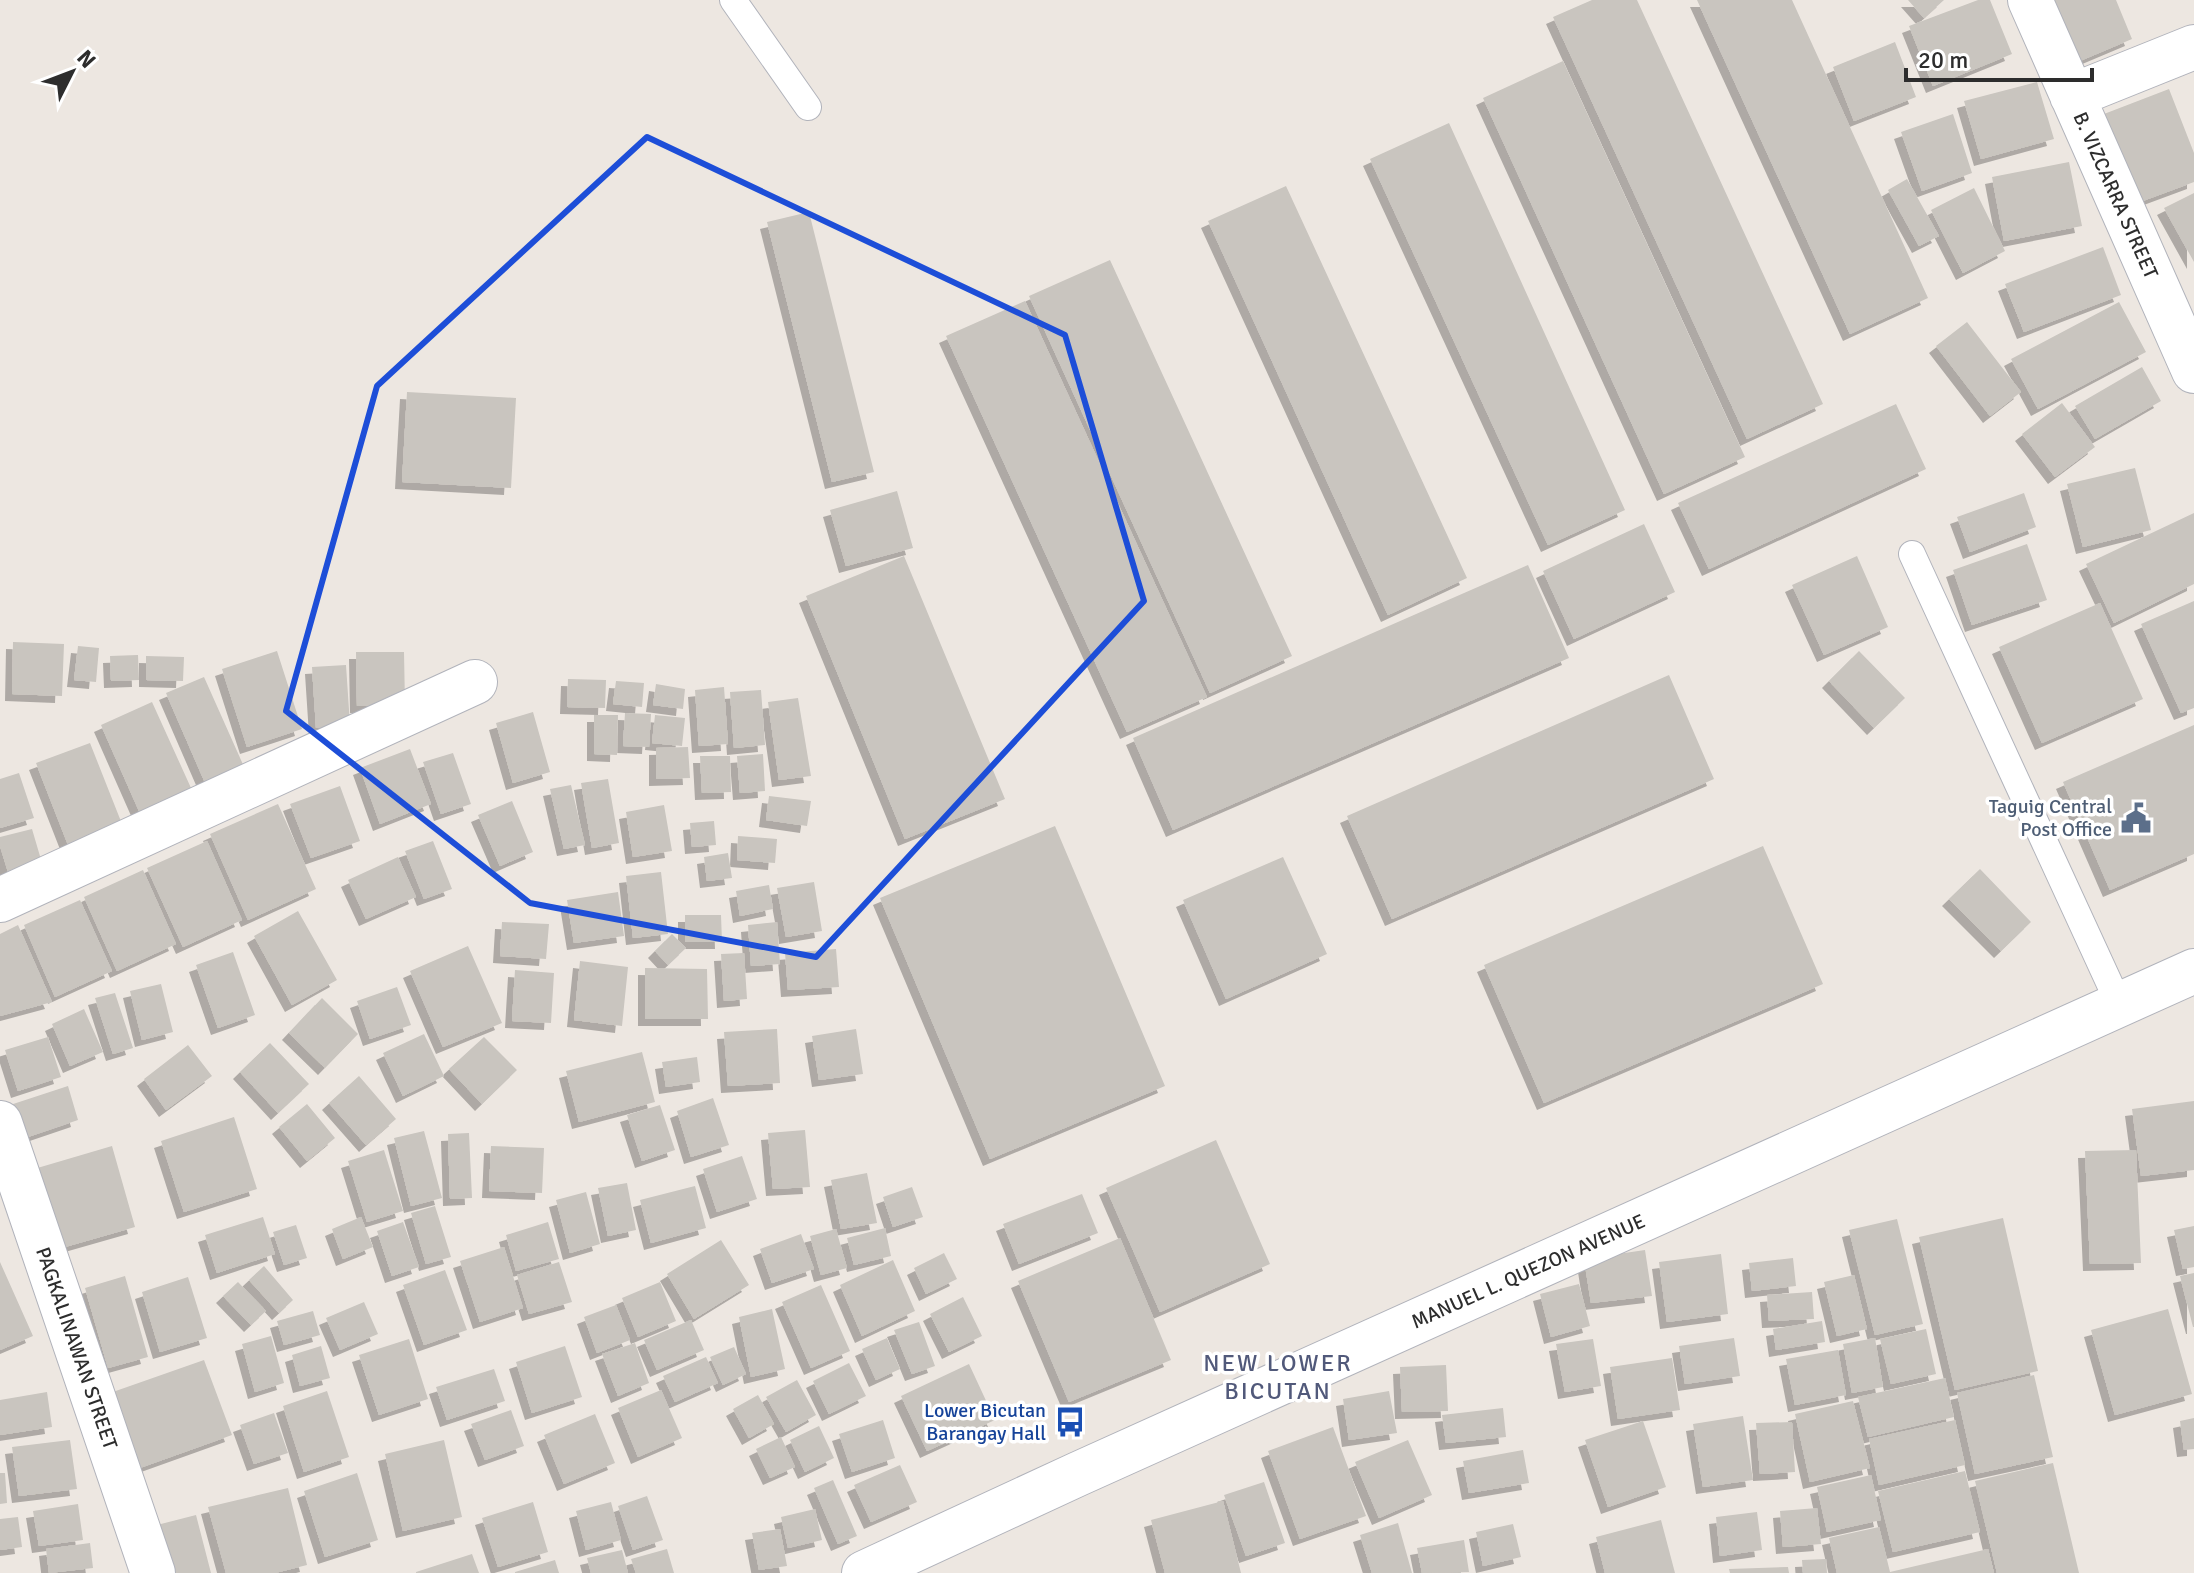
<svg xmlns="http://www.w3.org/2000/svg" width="2194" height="1573" viewBox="0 0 2194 1573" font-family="Signika,sans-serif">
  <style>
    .building { fill: #c9c5bf; filter: url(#shadow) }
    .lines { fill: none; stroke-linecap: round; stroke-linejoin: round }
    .service-casing { stroke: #b1b3bb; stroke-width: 28 }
    .minor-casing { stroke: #b1b3bb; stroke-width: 46 }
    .tertiary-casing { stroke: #b1b3bb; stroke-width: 46 }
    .secondary-casing { stroke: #b1b3bb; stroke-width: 46 }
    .service { stroke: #fff; stroke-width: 26 }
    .minor { stroke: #fff; stroke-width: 44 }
    .tertiary { stroke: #fff; stroke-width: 44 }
    .secondary { stroke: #fff; stroke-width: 44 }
    .marked { fill: none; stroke: #1d4ed8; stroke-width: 6; stroke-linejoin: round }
    .labels { text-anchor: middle; stroke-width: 7; stroke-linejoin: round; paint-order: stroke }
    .street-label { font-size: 20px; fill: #2d2d2d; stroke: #fff }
    .service-label { font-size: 20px; fill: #4e5e75; stroke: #fff; text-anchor: end }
    .transit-label { font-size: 20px; fill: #164399; stroke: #fff; text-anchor: end }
    .quarter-label { font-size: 24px; letter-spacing: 2px; fill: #51597a; stroke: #fff }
  </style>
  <defs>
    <filter id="shadow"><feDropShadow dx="-7" dy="7" stdDeviation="0" flood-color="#0004"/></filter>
  </defs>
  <rect width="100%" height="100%" fill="#ede7e1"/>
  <!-- building -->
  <path class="building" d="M1592 0H1637L1823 404 1747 439 1553 17Z
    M1697 0H1792L1928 298 1850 334Z
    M1908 0H1944L1924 18Z
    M1978 0H1990L2012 54 1933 86 1909 26Z
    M2040 0H2116L2132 39 2068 66Z
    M1895 42 1916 97 1854 121 1833 67Z
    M1563 61 1745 457 1664 494 1483 98Z
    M2037 82 2054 139 1981 159 1964 101Z
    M2169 89 2194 153V182L2140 202 2104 114Z
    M1953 114 1972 173 1922 191 1901 132Z
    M1449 123 1625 510 1548 545 1370 159Z
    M2069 162 2082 226 2004 241 1992 177Z
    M1907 179 1939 236 1919 246 1888 190Z
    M1286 186 1467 578 1388 615 1208 221Z
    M1974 188 2005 251 1963 273 1931 210Z
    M2194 193V262L2164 208Z
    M809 212 874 472 832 482 767 222Z
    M2103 247 2121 295 2024 332 2005 284Z
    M1110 260 1292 656 1210 693 1029 296Z
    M1025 301 1207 697 1127 732 946 336Z
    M2119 302 2146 352 2038 409 2011 359Z
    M1967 322 2021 392 1990 416 1936 346Z
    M2142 367 2161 401 2095 439 2075 406Z
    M407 392 516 398 511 488 402 482Z
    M2062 403 2095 447 2055 477 2022 434Z
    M1896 404 1926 469 1709 569 1678 503Z
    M2135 468 2151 530 2083 547 2067 484Z
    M897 491 913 548 846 566 830 510Z
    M2024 493 2036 527 1970 552 1957 517Z
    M2194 513V584L2114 623 2086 564Z
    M1644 524 1675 592 1574 639 1543 571Z
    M2027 544 2047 600 1972 625 1953 570Z
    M904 556 1005 799 905 839 806 596Z
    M1857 556 1888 627 1824 655 1792 585Z
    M1528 565 1569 658 1173 830 1133 738Z
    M2194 601V708L2181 713 2141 624Z
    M2100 603 2143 699 2042 743 1999 647Z
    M13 642 64 644 62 696 12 694Z
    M78 646 99 648 96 682 74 680Z
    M277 651 302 729 247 747 222 669Z
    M1859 651 1905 698 1874 728 1829 681Z
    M356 652H404L405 705 357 706Z
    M138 655 139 680 111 681 110 656Z
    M146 656 184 657 183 681 146 680Z
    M346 665 350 725 316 728 312 667Z
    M1669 675 1714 779 1392 919 1347 816Z
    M204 677 245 769 206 785 166 693Z
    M568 679 606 680 605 708 567 707Z
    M616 681 644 683 642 707 613 704Z
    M656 684 685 689 683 709 653 705Z
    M724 687 728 744 699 746 695 690Z
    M761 690 765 745 734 748 730 692Z
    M798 698 811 776 779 780 768 702Z
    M152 702 191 788 139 811 101 725Z
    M533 712 550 772 513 783 496 723Z
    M625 713 651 714 649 747 623 746Z
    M594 715H618L617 755 594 754Z
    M655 715 685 718 682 746 652 743Z
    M2194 725V854L2110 890 2063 782Z
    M90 743 124 829 70 850 36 763Z
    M688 747 690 778 656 779V748Z
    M410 749 431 804 380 824 360 768Z
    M453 753 471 804 441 814 423 762Z
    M763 754 765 791 740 793 737 756Z
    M700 756H730L731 792 702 793Z
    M19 773 34 818 0 828V779Z
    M608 779 619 843 592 848 581 783Z
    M571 785 585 845 564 849 550 789Z
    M340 786 360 841 311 858 290 804Z
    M769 796 811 801 807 826 766 820Z
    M512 801 533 852 500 866 478 815Z
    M278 804 316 889 248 920 210 834Z
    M664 805 672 851 633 857 626 812Z
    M714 821 716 845 692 847 690 823Z
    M1055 826 1165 1086 990 1159 880 898Z
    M32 829 42 863 8 872 0 846V837Z
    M738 836 777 839 775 863 737 860Z
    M207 841 242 920 183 947 147 868Z
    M433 841 452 889 424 899 405 851Z
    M1763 846 1823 984 1544 1103 1484 965Z
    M728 853 732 878 707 881 704 857Z
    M398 857 416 897 366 919 348 880Z
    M1283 857 1327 954 1226 999 1183 900Z
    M1980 869 2031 922 2001 951 1949 899Z
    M143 870 176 944 117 971 84 897Z
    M661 872 668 934 633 938 626 876Z
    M814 882 822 931 786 937 777 888Z
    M769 885 773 909 740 916 736 891Z
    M618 892 624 936 574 943 567 900Z
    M80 900 112 971 55 997 24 925Z
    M298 911 337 980 292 1005 254 936Z
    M685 915H721L722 942H685Z
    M502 922 549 924 546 959 500 956Z
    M777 922 780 964 751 966 748 925Z
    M18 925 52 1002 0 1016V934Z
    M672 934 686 948 668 965 655 951Z
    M468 946 502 1023 443 1047 410 971Z
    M836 949 839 987 788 990 785 953Z
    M233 952 255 1015 218 1028 196 965Z
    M744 953 747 999 724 1001 721 954Z
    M580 961 628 967 622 1026 574 1020Z
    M645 968 707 969 708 1019H645Z
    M515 970 554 973 551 1023 512 1021Z
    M161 984 173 1032 142 1040 130 991Z
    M397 987 411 1025 370 1039 357 1001Z
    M115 993 133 1048 113 1054 95 998Z
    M322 998 358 1034 325 1068 289 1033Z
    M84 1009 103 1052 70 1066 52 1024Z
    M777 1029 780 1083 728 1086 724 1032Z
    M856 1029 863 1074 819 1080 812 1036Z
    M424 1034 444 1076 403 1096 383 1053Z
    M48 1037 61 1077 18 1091 5 1050Z
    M484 1037 517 1070 482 1104 449 1069Z
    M270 1043 309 1084 278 1113 240 1072Z
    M188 1045 212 1076 166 1110 144 1079Z
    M642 1052 655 1102 579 1122 566 1071Z
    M697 1057 700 1082 666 1087 662 1062Z
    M359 1076 396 1119 366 1145 329 1103Z
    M68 1086 78 1120 19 1140 7 1106Z
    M713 1098 729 1145 691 1157 677 1111Z
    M2194 1101V1170L2141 1176 2132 1109Z
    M307 1104 335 1138 307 1161 279 1127Z
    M660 1105 675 1150 642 1161 627 1115Z
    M234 1117 257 1189 184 1212 161 1141Z
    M805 1130 810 1187 773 1189 768 1133Z
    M424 1131 442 1198 411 1206 394 1138Z
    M469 1133 472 1198 450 1199 448 1134Z
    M1216 1140 1270 1264 1160 1312 1106 1188Z
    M112 1146 135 1227 58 1249 34 1169Z
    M491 1146 544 1148 542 1193 489 1191Z
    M384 1150 403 1211 367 1222 348 1161Z
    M2136 1150 2141 1263 2090 1264 2085 1151Z
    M742 1156 757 1199 717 1212 703 1169Z
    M867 1173 877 1223 841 1229 831 1180Z
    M627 1183 636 1230 608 1236 598 1188Z
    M695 1186 706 1228 651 1243 640 1200Z
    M912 1187 923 1217 893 1227 883 1197Z
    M586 1192 600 1244 570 1253 556 1200Z
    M1082 1194 1098 1233 1019 1264 1003 1224Z
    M435 1206 451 1257 426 1264 411 1213Z
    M263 1217 275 1254 217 1273 205 1235Z
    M361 1217 373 1247 343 1259 332 1229Z
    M2003 1218 2038 1371 1955 1390 1919 1237Z
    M1897 1219 1923 1324 1875 1335 1849 1230Z
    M403 1222 419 1267 392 1276 377 1231Z
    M548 1222 559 1259 516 1271 506 1235Z
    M296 1225 307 1258 284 1265 273 1232Z
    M2194 1226V1267L2183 1269 2174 1230Z
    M885 1228 891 1256 854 1265 847 1238Z
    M836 1229 847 1268 821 1275 810 1236Z
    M801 1234 814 1269 772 1283 760 1249Z
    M1120 1238 1171 1360 1069 1402 1018 1281Z
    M721 1240 749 1285 694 1319 667 1274Z
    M504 1247 523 1308 480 1322 460 1261Z
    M1645 1250 1652 1296 1591 1303 1584 1259Z
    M944 1253 957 1279 926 1294 914 1268Z
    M1721 1254 1728 1314 1667 1322 1659 1262Z
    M1793 1258 1796 1286 1752 1291 1749 1263Z
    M893 1260 915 1311 862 1336 840 1285Z
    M0 1262 33 1336 0 1350Z
    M559 1262 572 1302 529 1314 517 1275Z
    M264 1266 293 1300 279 1313 249 1280Z
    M445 1270 467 1330 424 1345 403 1285Z
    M2194 1273V1327H2193L2180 1276Z
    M1854 1275 1867 1329 1837 1336 1824 1282Z
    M125 1276 148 1357 108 1368 85 1288Z
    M188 1277 207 1338 160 1352 142 1292Z
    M238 1282 266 1311 251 1325 223 1296Z
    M660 1282 676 1321 638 1337 622 1298Z
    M1579 1284 1590 1326 1551 1337 1540 1294Z
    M821 1285 850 1351 811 1368 782 1302Z
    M1812 1292 1814 1319 1769 1321 1767 1295Z
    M963 1297 982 1336 949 1352 930 1314Z
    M364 1302 378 1334 340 1350 326 1318Z
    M616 1305 630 1340 597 1353 584 1317Z
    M772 1309 785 1369 751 1377 739 1317Z
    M2168 1309 2192 1394 2115 1415 2091 1330Z
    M313 1311 320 1335 284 1345 277 1321Z
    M691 1320 704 1350 657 1370 644 1340Z
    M1822 1321 1825 1342 1776 1350 1773 1329Z
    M919 1322 935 1366 912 1374 894 1330Z
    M1926 1329 1936 1374 1891 1384 1880 1339Z
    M271 1336 284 1383 255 1392 242 1344Z
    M887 1338 900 1369 876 1380 862 1349Z
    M1734 1338 1740 1376 1685 1384 1679 1346Z
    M1875 1338 1883 1387 1852 1393 1843 1344Z
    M409 1339 428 1399 379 1415 359 1355Z
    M1593 1339 1601 1386 1565 1392 1556 1344Z
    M635 1343 649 1383 618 1396 602 1354Z
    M321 1346 330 1378 300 1386 292 1355Z
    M565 1346 582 1397 532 1413 516 1362Z
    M734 1347 746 1374 723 1385 710 1357Z
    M1838 1350 1846 1395 1795 1405 1786 1359Z
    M706 1357 718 1383 675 1402 663 1376Z
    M1672 1358 1680 1410 1618 1419 1610 1367Z
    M204 1360 232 1435 137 1469 110 1393Z
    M849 1363 866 1396 829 1414 813 1381Z
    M969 1364 995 1420 927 1451 901 1396Z
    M1446 1365 1448 1411 1402 1412 1400 1367Z
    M494 1369 505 1401 447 1420 436 1387Z
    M2034 1375 2053 1457 1975 1474 1957 1393Z
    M1945 1378 1954 1417 1868 1437 1858 1397Z
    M797 1380 816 1415 786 1432 766 1397Z
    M661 1390 682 1438 638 1457 618 1408Z
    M327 1391 349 1457 304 1472 283 1406Z
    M1389 1391 1397 1433 1349 1440 1343 1399Z
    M47 1392 52 1427 0 1435V1400Z
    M758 1395 774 1424 749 1438 733 1409Z
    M1853 1401 1870 1468 1810 1482 1795 1414Z
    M1503 1408 1506 1437 1446 1443 1442 1415Z
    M511 1410 524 1446 485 1460 471 1424Z
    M274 1413 288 1453 254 1464 240 1425Z
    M595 1414 615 1463 564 1484 544 1435Z
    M1743 1416 1753 1480 1703 1487 1693 1424Z
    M2194 1418V1449L2184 1450 2180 1421Z
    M883 1420 895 1458 852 1472 839 1434Z
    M1955 1420 1965 1465 1879 1485 1869 1439Z
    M1643 1421 1666 1487 1608 1507 1585 1440Z
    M1792 1422 1795 1472 1760 1474 1756 1423Z
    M819 1426 834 1458 805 1472 790 1440Z
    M1333 1427 1366 1516 1300 1539 1268 1451Z
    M781 1437 795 1467 770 1478 756 1449Z
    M70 1440 77 1489 19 1496 12 1447Z
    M444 1440 462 1517 403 1531 385 1454Z
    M1408 1440 1432 1495 1379 1518 1355 1462Z
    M1523 1450 1529 1483 1469 1493 1463 1461Z
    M2053 1463 2079 1573H1997L1975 1481Z
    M900 1465 917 1502 871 1522 854 1485Z
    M1965 1471 1980 1532 1893 1552 1878 1491Z
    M0 1473H5L7 1503 0 1504Z
    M357 1473 378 1540 325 1557 304 1491Z
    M1871 1475 1881 1520 1827 1532 1817 1487Z
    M833 1480 857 1536 838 1544 814 1488Z
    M1264 1482 1285 1543 1246 1556 1224 1495Z
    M288 1488 307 1565 275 1573H226L208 1507Z
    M647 1496 663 1540 633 1550 618 1506Z
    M1223 1501 1241 1573H1165L1151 1520Z
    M533 1502 548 1552 498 1567 482 1518Z
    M611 1502 621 1540 586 1550 576 1511Z
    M78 1504 83 1540 39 1546 33 1511Z
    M1817 1508 1821 1544 1783 1547 1780 1511Z
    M815 1509 822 1540 788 1548 781 1517Z
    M1757 1512 1762 1550 1720 1556 1716 1517Z
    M196 1515 211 1573H170L157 1525Z
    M18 1517 22 1547 0 1550V1519Z
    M1661 1520 1675 1573H1605L1596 1537Z
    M1398 1523 1412 1573H1372L1360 1535Z
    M1513 1524 1521 1557 1483 1566 1476 1532Z
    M1879 1527 1890 1572 1988 1549 1994 1573H1837L1829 1538Z
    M780 1529 787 1566 759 1570 752 1533Z
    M1464 1540 1469 1572 1422 1573 1417 1548Z
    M90 1543 93 1568 49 1573 46 1549Z
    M667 1549 674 1573H636L631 1559Z
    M622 1550 628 1573H591L587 1558Z
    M472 1554 479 1573H416V1572Z
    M1826 1559 1827 1573H1803L1802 1560Z
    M555 1560 559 1573H515V1572Z
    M1788 1567 1789 1573H1730L1729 1569Z"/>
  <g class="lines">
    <!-- service casing -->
    <g class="service-casing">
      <path id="service" d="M733 0 808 107
        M1912 554 2119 1004"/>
    </g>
    <!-- minor casing -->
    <g class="minor-casing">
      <path id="minor" d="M2030 0 2194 371
        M2072 96 2194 47
        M0 900 475 682"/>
    </g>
    <!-- tertiary casing -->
    <g class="tertiary-casing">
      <path id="tertiary" d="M0 1123 153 1573"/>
    </g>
    <!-- secondary casing -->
    <g class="secondary-casing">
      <path id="secondary" d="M864 1573 1078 1474 2194 971"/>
    </g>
    <!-- service -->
    <use href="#service" class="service"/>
    <!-- minor -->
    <use href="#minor" class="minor"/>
    <!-- tertiary -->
    <use href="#tertiary" class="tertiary"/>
    <!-- secondary -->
    <use href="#secondary" class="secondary"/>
  </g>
  <!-- marked area -->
  <path class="marked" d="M647 137 1065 335 1144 601 816 957 530 903 286 711 377 386Z"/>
  <!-- icons -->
  <defs>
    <g id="civic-bare" transform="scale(2.4)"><path d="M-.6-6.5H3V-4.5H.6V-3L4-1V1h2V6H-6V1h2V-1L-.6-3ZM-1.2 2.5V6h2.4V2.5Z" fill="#5c6f8a" stroke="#fff" stroke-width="2.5" paint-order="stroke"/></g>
    <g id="bus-bare" transform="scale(2.4)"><path d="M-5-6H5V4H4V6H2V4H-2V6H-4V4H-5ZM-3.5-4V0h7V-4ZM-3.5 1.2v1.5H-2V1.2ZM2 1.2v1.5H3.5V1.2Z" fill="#1a4fb4" stroke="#fff" stroke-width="2.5" paint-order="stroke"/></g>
  </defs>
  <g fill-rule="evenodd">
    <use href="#civic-bare" x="2136" y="818"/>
    <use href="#bus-bare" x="1070" y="1422"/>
  </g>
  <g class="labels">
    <!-- street labels -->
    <g class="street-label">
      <text transform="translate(2116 195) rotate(66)" y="7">B. VIZCARRA STREET</text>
      <text transform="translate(1528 1271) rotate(-24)" y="7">MANUEL L. QUEZON AVENUE</text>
      <text transform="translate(77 1348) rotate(71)" y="7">PAGKALINAWAN STREET</text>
    </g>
    <!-- service labels -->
    <g class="service-label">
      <text x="2112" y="813">Taguig Central<tspan x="2112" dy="23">Post Office</tspan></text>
    </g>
    <!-- transit labels -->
    <g class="transit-label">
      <text x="1046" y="1417">Lower Bicutan<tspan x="1046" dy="23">Barangay Hall</tspan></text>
    </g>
    <!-- quarter labels -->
    <g class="quarter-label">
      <text x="1278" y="1371">NEW LOWER<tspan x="1278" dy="28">BICUTAN</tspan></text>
    </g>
  </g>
  <!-- north arrow -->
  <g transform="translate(72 72) rotate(48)" stroke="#ffffff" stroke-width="6" paint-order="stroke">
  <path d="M0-6L14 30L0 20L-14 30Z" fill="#2d2d2d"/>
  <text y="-12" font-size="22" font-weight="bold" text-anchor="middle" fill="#2d2d2d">N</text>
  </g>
  <!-- scale -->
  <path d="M1906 68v12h186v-12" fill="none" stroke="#2d2d2d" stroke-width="4"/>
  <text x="1918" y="68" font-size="24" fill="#2d2d2d" stroke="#ffffff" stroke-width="6" paint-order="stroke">20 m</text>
</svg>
